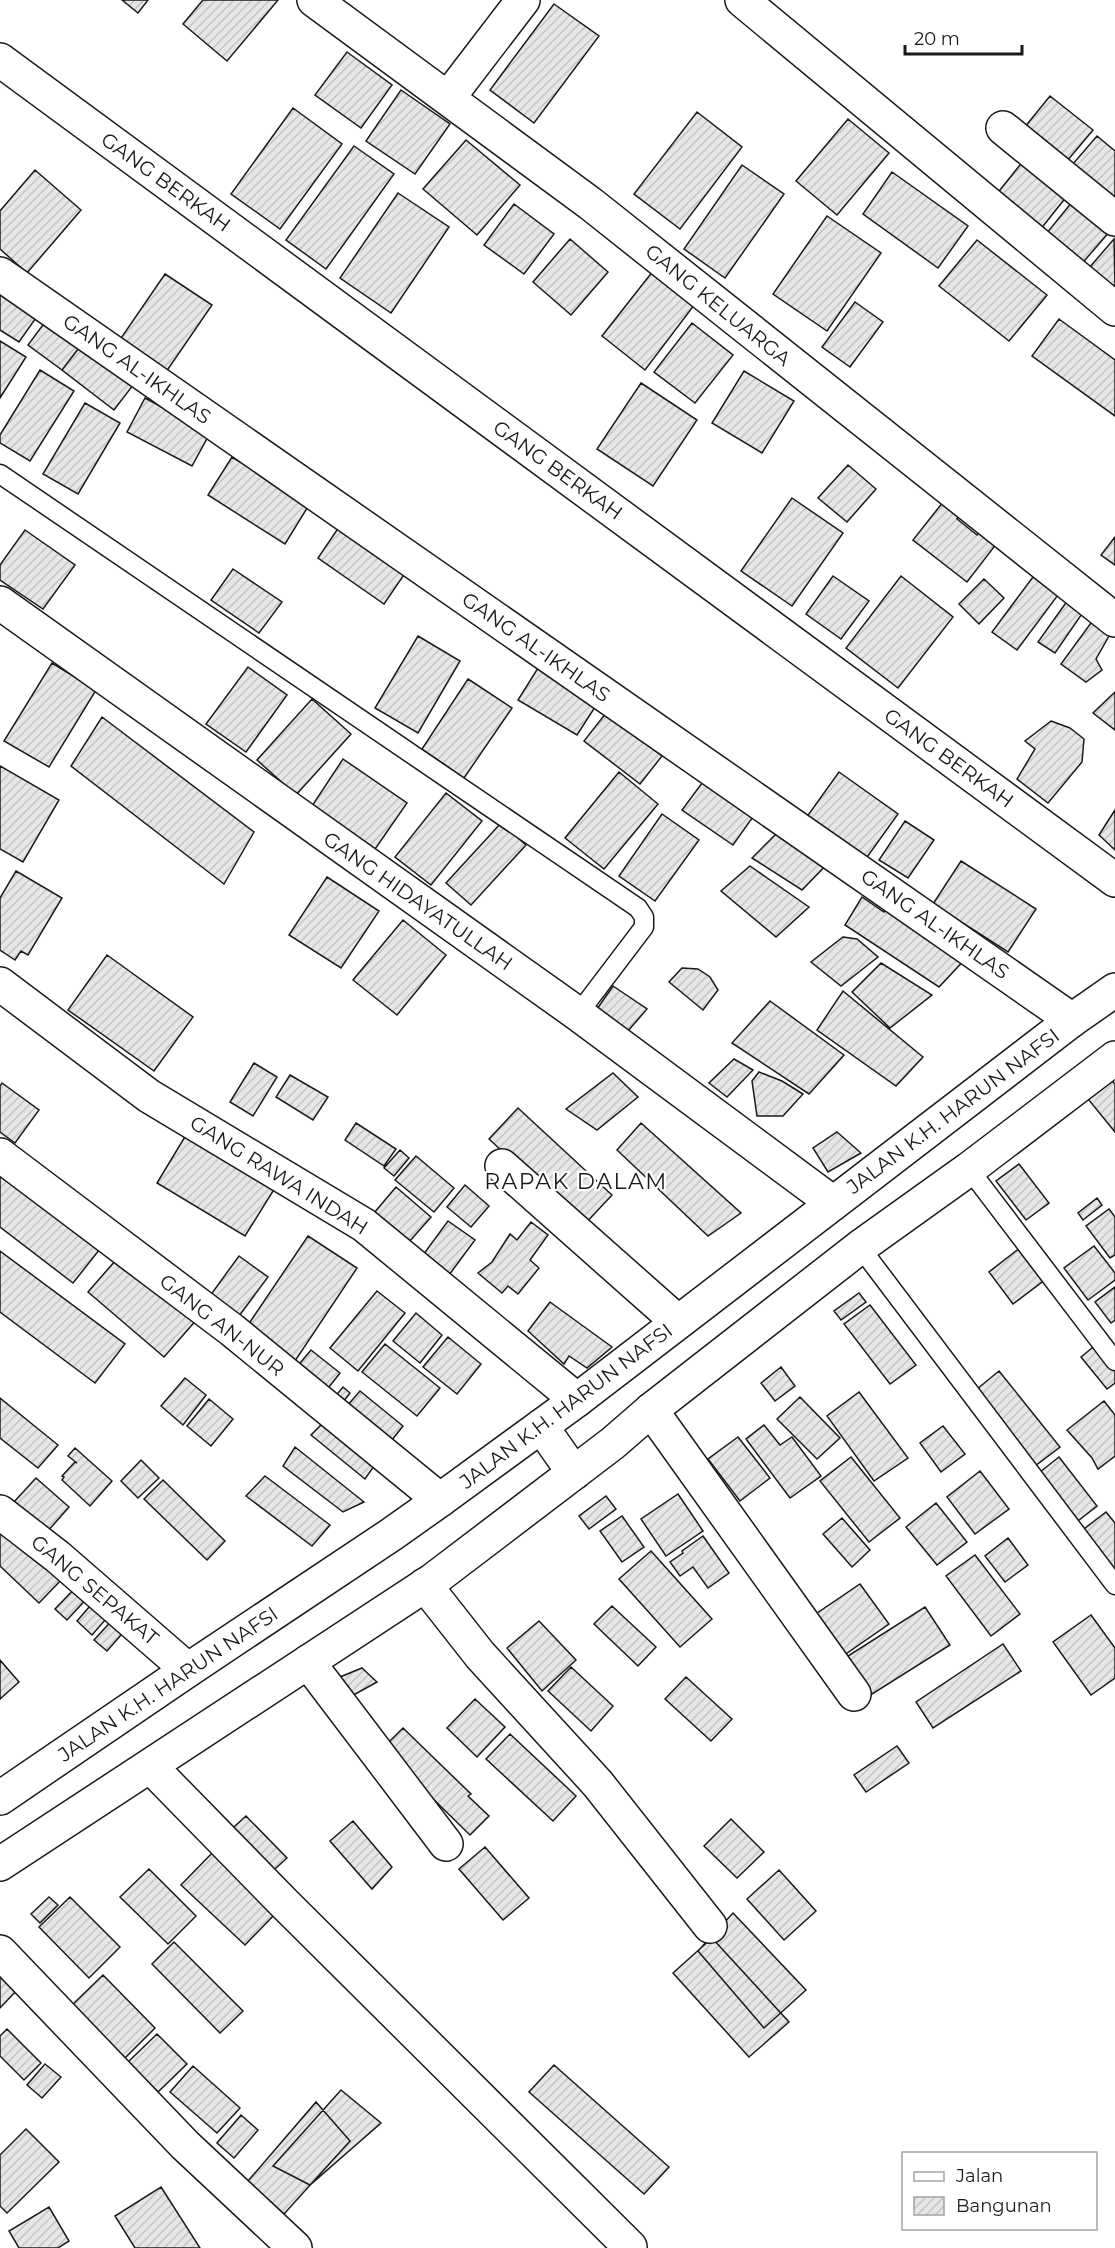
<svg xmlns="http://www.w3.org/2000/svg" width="1115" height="2248" viewBox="0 0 1115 2248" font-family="Montserrat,sans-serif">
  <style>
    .building { fill: url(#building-hatch); stroke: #1a1a1a; stroke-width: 1.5 }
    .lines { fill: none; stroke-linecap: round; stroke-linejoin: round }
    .service-casing { stroke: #1a1a1a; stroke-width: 21 }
    .minor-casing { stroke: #1a1a1a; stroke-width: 36 }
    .secondary-casing { stroke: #1a1a1a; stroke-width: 36 }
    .service { stroke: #fff; stroke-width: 18 }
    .minor { stroke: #fff; stroke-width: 33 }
    .secondary { stroke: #fff; stroke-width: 33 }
    .labels { text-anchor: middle; stroke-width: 4.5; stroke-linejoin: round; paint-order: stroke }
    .street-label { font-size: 20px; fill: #1a1a1a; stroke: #fff }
    .quarter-label { font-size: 22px; letter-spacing: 1.5px; fill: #1a1a1a; stroke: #fff }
  </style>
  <defs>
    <pattern id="building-hatch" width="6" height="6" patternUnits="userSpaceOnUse" patternTransform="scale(1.5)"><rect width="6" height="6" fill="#e6e6e6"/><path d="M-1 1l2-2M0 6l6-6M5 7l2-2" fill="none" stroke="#c5c5c5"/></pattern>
  </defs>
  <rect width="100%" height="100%" fill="#fff"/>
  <!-- building -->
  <path class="building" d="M122 0H148L138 13Z
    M203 0H278L227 61 183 24Z
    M554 4 599 36 534 123 490 90Z
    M347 52 392 85 361 128 315 95Z
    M401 90 450 124 415 174 366 141Z
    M1050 96 1093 130 1062 167 1020 133Z
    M293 108 342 144 280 229 231 194Z
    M697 112 742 147 680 229 634 194Z
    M848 119 889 153 837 215 796 181Z
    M1097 136 1115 151V201L1066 172Z
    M466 140 520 185 477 235 423 189Z
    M354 146 394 174 326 269 286 240Z
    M1024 160 1067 196 1036 235 992 200Z
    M742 165 784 194 725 278 684 249Z
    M35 170 81 210 27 273 0 249V211Z
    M892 172 968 226 938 268 863 214Z
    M398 193 449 227 391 313 340 278Z
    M1072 202 1110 231 1079 267 1042 239Z
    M514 204 554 234 524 274 484 245Z
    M827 216 881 253 827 331 773 294Z
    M570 239 608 272 571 315 533 282Z
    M1114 239 1115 284 1107 293 1083 275Z
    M977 240 1047 295 1009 341 939 286Z
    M653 271 695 304 645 370 602 336Z
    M165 274 212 305 164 375 117 344Z
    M0 289 38 315 19 342 0 330Z
    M855 302 883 322 850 367 822 347Z
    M51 314 85 340 62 370 28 345Z
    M1059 319 1115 360V416L1032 356Z
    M692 323 733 355 695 403 654 372Z
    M85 340 137 380 114 410 62 370Z
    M0 341 26 357 0 398Z
    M40 370 74 391 30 461 0 443V435Z
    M744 371 794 401 762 453 712 423Z
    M641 383 697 420 653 486 597 449Z
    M145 398 210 433 192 466 127 432Z
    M85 403 120 423 78 494 43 474Z
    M232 457 309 505 285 544 208 495Z
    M848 465 876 489 847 522 818 498Z
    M951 492 968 505 957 519 977 535 988 522 1004 534 967 582 913 540Z
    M792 498 843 533 792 606 741 571Z
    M341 524 408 569 384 604 318 558Z
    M25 530 75 565 43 609 0 580V565Z
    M1115 537V565L1101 555Z
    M233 569 282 602 259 633 211 600Z
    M833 576 869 601 841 639 806 614Z
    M901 576 953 617 898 688 846 648Z
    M1033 577 1058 595 1017 650 992 632Z
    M984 579 1004 598 979 624 959 604Z
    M1070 597 1086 608 1055 653 1038 642Z
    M1096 616 1113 629 1096 659 1102 670 1086 682 1061 664Z
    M418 636 460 661 418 733 375 708Z
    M52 663 96 690 49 767 4 741Z
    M248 667 287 695 246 752 206 724Z
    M538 668 597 704 577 735 518 700Z
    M468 679 512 708 464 778 422 749Z
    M1115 692V730L1093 713Z
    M312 699 351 734 296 795 257 760Z
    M606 713 662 756 640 784 584 741Z
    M102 717 254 832 224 884 71 766Z
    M1051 721 1070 728 1084 739 1082 762 1048 803 1017 779 1035 749 1025 741Z
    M343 759 407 803 373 852 310 809Z
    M0 766 59 800 23 862 0 849Z
    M619 772 658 804 604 869 565 838Z
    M839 772 898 814 865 860 806 818Z
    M705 779 755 814 733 845 682 810Z
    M446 793 482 821 431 885 395 857Z
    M1115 810V850L1099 835Z
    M662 814 699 840 655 901 619 876Z
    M905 821 934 840 908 878 879 860Z
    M501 823 526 845 471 905 446 883Z
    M784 826 831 860 802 890 752 858Z
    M961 861 1036 909 1008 952 933 904Z
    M750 866 809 907 776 937 721 891Z
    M16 871 62 898 28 955 21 951 15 960 0 950V898Z
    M327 877 379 911 341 968 289 935Z
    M862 897 884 912 893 902 969 955 939 987 845 925Z
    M403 920 446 955 397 1015 353 980Z
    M843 937 857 939 878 957 841 986 811 962Z
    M107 955 193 1017 154 1071 68 1010Z
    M881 963 932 995 890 1028 852 992Z
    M682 968 698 969 710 977 718 990 703 1010 669 982Z
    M613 986 647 1009 627 1032 595 1012Z
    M843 991 923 1057 896 1086 817 1030Z
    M770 1001 844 1055 809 1094 732 1043Z
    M734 1059 753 1070 727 1097 709 1083Z
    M254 1063 277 1077 253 1116 230 1102Z
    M759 1072 782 1081 803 1094 783 1116H757L752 1081Z
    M613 1073 638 1097 597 1130 566 1109Z
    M290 1075 328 1097 313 1120 276 1097Z
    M1112 1081 1115 1084V1132L1088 1099Z
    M2 1083 39 1110 15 1143 0 1132V1086Z
    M518 1108 612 1195 583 1226 489 1139Z
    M356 1123 396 1149 384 1166 345 1140Z
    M641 1123 741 1213 708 1236 617 1150Z
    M189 1130 278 1183 245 1236 157 1183Z
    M837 1132 861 1153 828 1172 813 1148Z
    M400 1150 409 1158 394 1176 384 1168Z
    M416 1156 454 1188 434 1212 395 1180Z
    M1019 1164 1049 1203 1026 1220 996 1181Z
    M0 1172 100 1249 73 1283 0 1227Z
    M465 1185 489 1206 471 1227 447 1207Z
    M396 1187 431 1217 409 1242 374 1213Z
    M1097 1198 1102 1205 1083 1220 1078 1213Z
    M1109 1209 1115 1217V1255L1110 1258 1086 1226Z
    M448 1221 475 1240 449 1275 423 1255Z
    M531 1222 548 1235 530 1260 539 1268 518 1294 508 1286 502 1293 478 1273 492 1262 510 1234 517 1240Z
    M308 1236 357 1268 295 1361 246 1328Z
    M1094 1246 1115 1273V1280L1088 1300 1064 1268Z
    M1021 1247 1046 1279 1013 1304 989 1272Z
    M0 1251 125 1344 95 1383 0 1312Z
    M122 1253 198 1318 164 1357 88 1292Z
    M239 1256 268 1277 236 1320 207 1300Z
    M1115 1287V1320L1111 1323 1095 1302Z
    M377 1291 405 1313 358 1371 330 1348Z
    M859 1293 866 1302 841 1320 834 1311Z
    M550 1302 612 1347 587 1368 569 1356 564 1364 528 1331Z
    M870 1305 916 1365 890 1384 844 1324Z
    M416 1313 442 1335 420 1363 393 1341Z
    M448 1337 481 1364 457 1394 423 1367Z
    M1098 1343 1115 1364V1383L1107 1389 1081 1357Z
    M385 1344 440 1388 417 1416 362 1372Z
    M311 1350 340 1373 325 1392 296 1368Z
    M781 1367 795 1386 775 1401 761 1383Z
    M999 1371 1060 1447 1031 1469 971 1394Z
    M185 1378 206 1395 183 1425 161 1406Z
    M343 1387 350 1393 336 1411 328 1405Z
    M360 1391 403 1426 384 1450 340 1414Z
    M859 1392 908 1458 874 1481 827 1416Z
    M800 1397 840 1438 817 1459 777 1419Z
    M0 1398 58 1445 38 1468 0 1438Z
    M209 1399 233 1419 211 1446 187 1426Z
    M1104 1401 1115 1415V1456L1098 1469 1092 1458 1067 1430Z
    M325 1421 377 1462 365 1479 311 1435Z
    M764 1425 780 1445 792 1437 821 1476 790 1498 746 1439Z
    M943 1426 965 1454 941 1472 920 1443Z
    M738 1437 770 1478 740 1501 708 1459Z
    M295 1447 364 1502 343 1512 283 1466Z
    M75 1448 112 1481 90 1506 62 1480 64 1477 62 1476 75 1462 77 1463 68 1456Z
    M851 1457 900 1518 869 1542 820 1481Z
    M1059 1457 1097 1506 1074 1524 1035 1476Z
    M141 1460 159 1478 138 1498 121 1481Z
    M980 1471 1009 1509 975 1534 947 1497Z
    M265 1476 330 1525 312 1546 246 1496Z
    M36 1478 69 1507 47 1532 14 1502Z
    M163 1480 225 1541 207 1560 144 1499Z
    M678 1494 703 1531 666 1556 641 1519Z
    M606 1496 616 1509 589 1529 579 1516Z
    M936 1503 967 1542 937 1565 906 1527Z
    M1106 1512 1115 1523V1575L1080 1532Z
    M622 1516 644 1547 622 1562 600 1531Z
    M842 1518 870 1550 852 1567 823 1534Z
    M0 1527 63 1578 39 1603 0 1566Z
    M703 1536 729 1573 708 1588 693 1567 680 1576 670 1562 683 1553 682 1551Z
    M1008 1538 1028 1565 1005 1582 985 1556Z
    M651 1551 712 1619 680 1647 619 1579Z
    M975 1555 1020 1614 991 1636 946 1576Z
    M79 1584 91 1594 67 1620 55 1609Z
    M860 1584 889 1624 837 1660 807 1620Z
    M97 1598 112 1612 92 1635 77 1621Z
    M612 1606 656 1647 638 1666 594 1624Z
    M925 1607 950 1645 861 1701 837 1663Z
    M1091 1615 1115 1648V1678L1091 1695 1053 1642Z
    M116 1616 128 1627 107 1651 94 1640Z
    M539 1621 576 1660 542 1691 507 1648Z
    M1003 1644 1021 1671 933 1728 916 1702Z
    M0 1660 19 1682 0 1699Z
    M571 1667 613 1706 591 1731 548 1691Z
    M362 1668 377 1682 350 1697 340 1677Z
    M686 1677 732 1719 711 1741 665 1699Z
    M475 1699 505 1727 477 1757 447 1728Z
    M403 1728 471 1794 468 1796 489 1816 470 1835 382 1749Z
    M510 1734 576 1796 553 1821 486 1759Z
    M897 1746 909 1763 866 1792 854 1775Z
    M246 1816 287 1858 265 1878 224 1836Z
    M731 1819 764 1852 737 1878 704 1846Z
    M353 1821 392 1867 372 1889 330 1841Z
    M485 1847 529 1898 503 1920 459 1869Z
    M214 1851 278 1911 245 1945 181 1885Z
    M149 1869 196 1916 168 1944 120 1897Z
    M779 1870 816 1911 784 1940 747 1899Z
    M49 1897 58 1905 40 1923 31 1914Z
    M70 1897 120 1947 89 1978 39 1927Z
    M733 1913 806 1990 764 2028 698 1951Z
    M712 1938 789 2022 749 2057 673 1973Z
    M174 1942 243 2011 220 2033 152 1964Z
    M0 1974 17 1990 0 2008Z
    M103 1975 155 2028 122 2061 69 2008Z
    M7 2029 41 2063 24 2080 0 2056V2036Z
    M157 2034 187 2064 158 2092 128 2062Z
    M45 2064 61 2077 42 2098 27 2085Z
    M554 2065 669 2167 644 2194 529 2092Z
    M193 2066 240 2108 217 2133 170 2092Z
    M341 2090 381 2123 310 2185 273 2166Z
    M316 2102 350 2141 284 2214 248 2181Z
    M241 2115 258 2130 234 2158 217 2143Z
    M26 2129 59 2162 7 2213 0 2206V2155Z
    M161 2187 200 2248H135L115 2216Z
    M49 2207 69 2241 58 2248H19L9 2231Z"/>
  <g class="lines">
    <!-- service casing -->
    <g class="service-casing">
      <path id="service" d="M0 474 638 908 644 917V927L578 1014
        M969 1169 1115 1361
        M860 1247 1115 1585"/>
    </g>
    <!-- minor casing -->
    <g class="minor-casing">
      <path id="minor" d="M314 0 591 204 1115 620
        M742 0 1115 309
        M0 60 1115 880
        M448 98 523 0
        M1003 128 1115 219
        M0 274 1072 1020
        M0 603 578 1014 833 1203
        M0 984 149 1096 364 1225 577 1400
        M0 1155 232 1330 440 1500
        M502 1166 678 1322
        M651 1410 854 1694
        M0 1512 58 1557 188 1670
        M425 1585 480 1655 598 1784 710 1926
        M308 1662 446 1844
        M151 1767 284 1903 630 2247
        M0 1952 185 2145 295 2248"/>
    </g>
    <!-- secondary casing -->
    <g class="secondary-casing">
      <path id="secondary" d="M541 1426 574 1473
        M0 1798 188 1670 392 1534 440 1500 577 1400 1072 1020 1115 990
        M0 1864 433 1580 613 1443 651 1410 860 1247 969 1169 1115 1058"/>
    </g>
    <!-- service -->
    <use href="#service" class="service"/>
    <!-- minor -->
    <use href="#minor" class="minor"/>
    <!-- secondary -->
    <use href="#secondary" class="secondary"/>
  </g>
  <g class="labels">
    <!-- street labels -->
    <g class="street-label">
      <text transform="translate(166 182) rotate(36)" y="7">GANG BERKAH</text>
      <text transform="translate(718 305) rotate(39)" y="7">GANG KELUARGA</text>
      <text transform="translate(137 369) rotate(35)" y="7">GANG AL-IKHLAS</text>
      <text transform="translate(558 470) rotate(36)" y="7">GANG BERKAH</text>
      <text transform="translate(536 647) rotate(35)" y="7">GANG AL-IKHLAS</text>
      <text transform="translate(949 758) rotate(36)" y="7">GANG BERKAH</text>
      <text transform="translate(418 901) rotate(35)" y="7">GANG HIDAYATULLAH</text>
      <text transform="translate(935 924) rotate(35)" y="7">GANG AL-IKHLAS</text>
      <text transform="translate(953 1111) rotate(-37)" y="7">JALAN K.H. HARUN NAFSI</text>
      <text transform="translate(279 1175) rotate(32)" y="7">GANG RAWA INDAH</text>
      <text transform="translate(222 1325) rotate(38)" y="7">GANG AN-NUR</text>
      <text transform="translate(566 1406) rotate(-37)" y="7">JALAN K.H. HARUN NAFSI</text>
      <text transform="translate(95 1590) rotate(40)" y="7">GANG SEPAKAT</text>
      <text transform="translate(168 1684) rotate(-34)" y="7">JALAN K.H. HARUN NAFSI</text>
    </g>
    <!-- quarter labels -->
    <g class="quarter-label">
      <text x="576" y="1189">RAPAK DALAM</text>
    </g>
  </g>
  <!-- legend -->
  <rect x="902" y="2152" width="195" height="78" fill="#ffffff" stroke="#a3a3a3" stroke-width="1.5"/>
  <rect x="914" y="2172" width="30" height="9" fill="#ffffff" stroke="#a3a3a3" stroke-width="1.5"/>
  <text x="956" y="2182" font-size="18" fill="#1a1a1a">Jalan</text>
  <rect x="914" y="2197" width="30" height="18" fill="url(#building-hatch)" stroke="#a3a3a3" stroke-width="1.5"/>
  <text x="956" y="2212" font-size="18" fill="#1a1a1a">Bangunan</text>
  <!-- scale -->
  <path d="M905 45v9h117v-9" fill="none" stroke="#1a1a1a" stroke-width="3"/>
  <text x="914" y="45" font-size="18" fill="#1a1a1a" stroke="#ffffff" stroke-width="4.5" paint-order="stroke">20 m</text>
</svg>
